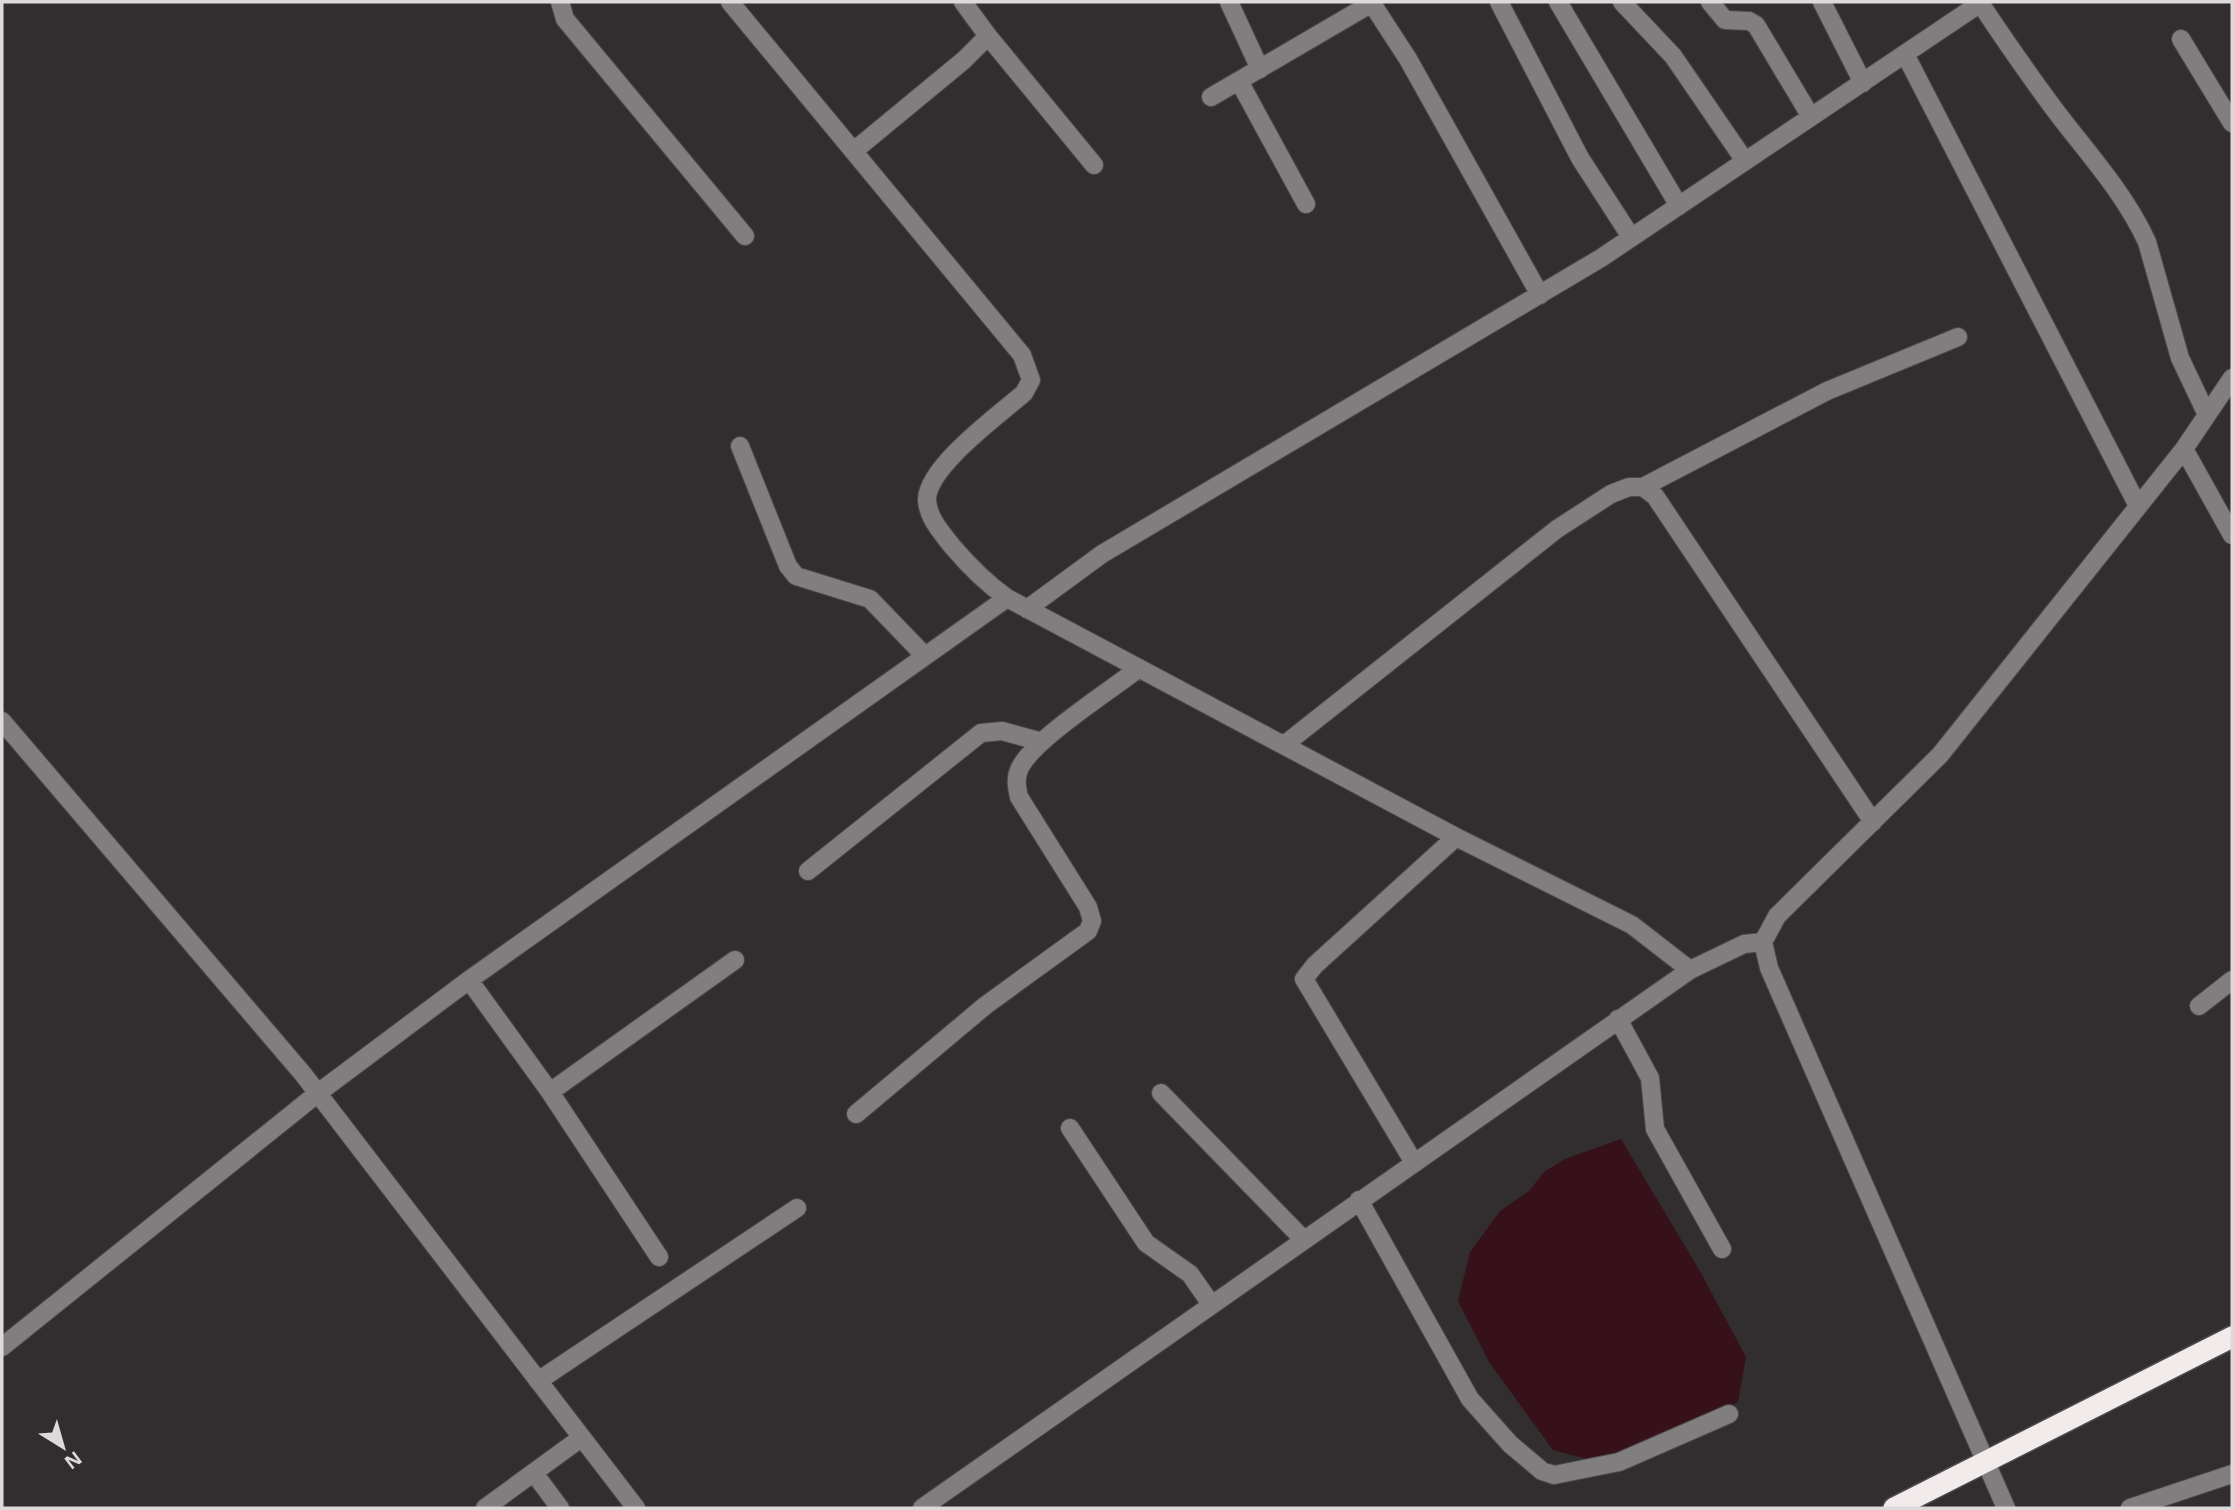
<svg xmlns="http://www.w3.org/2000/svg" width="2234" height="1510" viewBox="0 0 2234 1510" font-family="'Open Sans',sans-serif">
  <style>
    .water { fill: #361119 }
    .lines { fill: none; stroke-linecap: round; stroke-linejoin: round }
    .minor-casing { stroke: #4d4a4b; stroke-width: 20 }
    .highway-casing { stroke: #4d4a4b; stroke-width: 24 }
    .minor { stroke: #807e7e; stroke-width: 18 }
    .highway { stroke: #f1ebec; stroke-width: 21 }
  </style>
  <rect width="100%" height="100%" fill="#322e2f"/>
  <!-- water -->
  <path class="water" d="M1621 1139 1701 1273 1746 1357 1738 1402 1670 1436 1594 1461 1553 1450 1489 1362 1458 1301 1470 1252 1500 1211 1529 1191 1544 1172 1565 1159Z"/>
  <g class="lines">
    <!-- minor casing -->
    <g class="minor-casing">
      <path id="minor" d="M560 2 565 19 745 236
        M730 2 1022 355 1031 380 1024 393C1000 414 928 466 927 499 927 517 942 533 952 546 969 566 986 583 1007 598L1456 837 1632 925 1690 970
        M1229 2 1260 69
        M1371 2 1408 59 1540 295
        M1499 2 1580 158 1631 237
        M1558 2 1679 206
        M1622 2 1673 56 1745 161
        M1710 2 1725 20 1749 21 1756 25 1811 117
        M1822 2 1863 83
        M1980 3C2006 42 2033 81 2061 118 2092 158 2126 196 2147 242L2180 358 2207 415
        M988 36 1094 165
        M2181 39 2232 123
        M1905 54 2138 506
        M1239 81 1306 204
        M1211 97 1372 3
        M855 150 964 60 988 36 963 2
        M740 446 788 566 796 576 870 599 925 656
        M2184 449 2232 535
        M1643 487 1827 391 1958 337
        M1027 609 1102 554 1601 258 1982 2
        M2 721 303 1074 636 1508
        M1284 745 1557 529 1611 494 1629 487H1643L1655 496 1873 822
        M808 871 981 733 1002 731 1042 742
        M469 980 550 1092 659 1257
        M2199 1006 2232 980
        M1618 1019 1650 1078 1655 1129 1722 1249
        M550 1092 735 960
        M1161 1093 1303 1239
        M856 1114 986 1005 1088 931 1092 921 1088 907 1019 797C1017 788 1015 779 1019 770 1029 742 1113 689 1139 668
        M1070 1128 1146 1243 1190 1274 1211 1304
        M1413 1161 1304 979 1315 965 1456 837
        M1359 1200 1470 1399 1510 1444 1542 1471 1554 1475 1619 1462 1729 1414
        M2 1347 318 1093 469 980 1007 598
        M538 1381 797 1208
        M534 1473 560 1508
        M485 1508 581 1438
        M922 1508 1690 970 1744 944 1763 942
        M2006 1508 1769 968 1763 942 1777 916 1940 755 2184 449 2232 378
        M2130 1508 2232 1474"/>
    </g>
    <!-- highway casing -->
    <g class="highway-casing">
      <path id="highway" d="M1894 1508 2232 1337"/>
    </g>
    <!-- minor -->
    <use href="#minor" class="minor"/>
    <!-- highway -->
    <use href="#highway" class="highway"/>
  </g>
  <!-- border -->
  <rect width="2234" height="1510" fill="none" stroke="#dddadb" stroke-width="7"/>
  <!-- north arrow -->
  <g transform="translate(63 1447) rotate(143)" stroke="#322e2f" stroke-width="5" paint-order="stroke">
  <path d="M0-5L12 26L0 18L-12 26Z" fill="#dddadb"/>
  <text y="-10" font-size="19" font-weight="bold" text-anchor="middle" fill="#dddadb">N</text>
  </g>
</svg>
